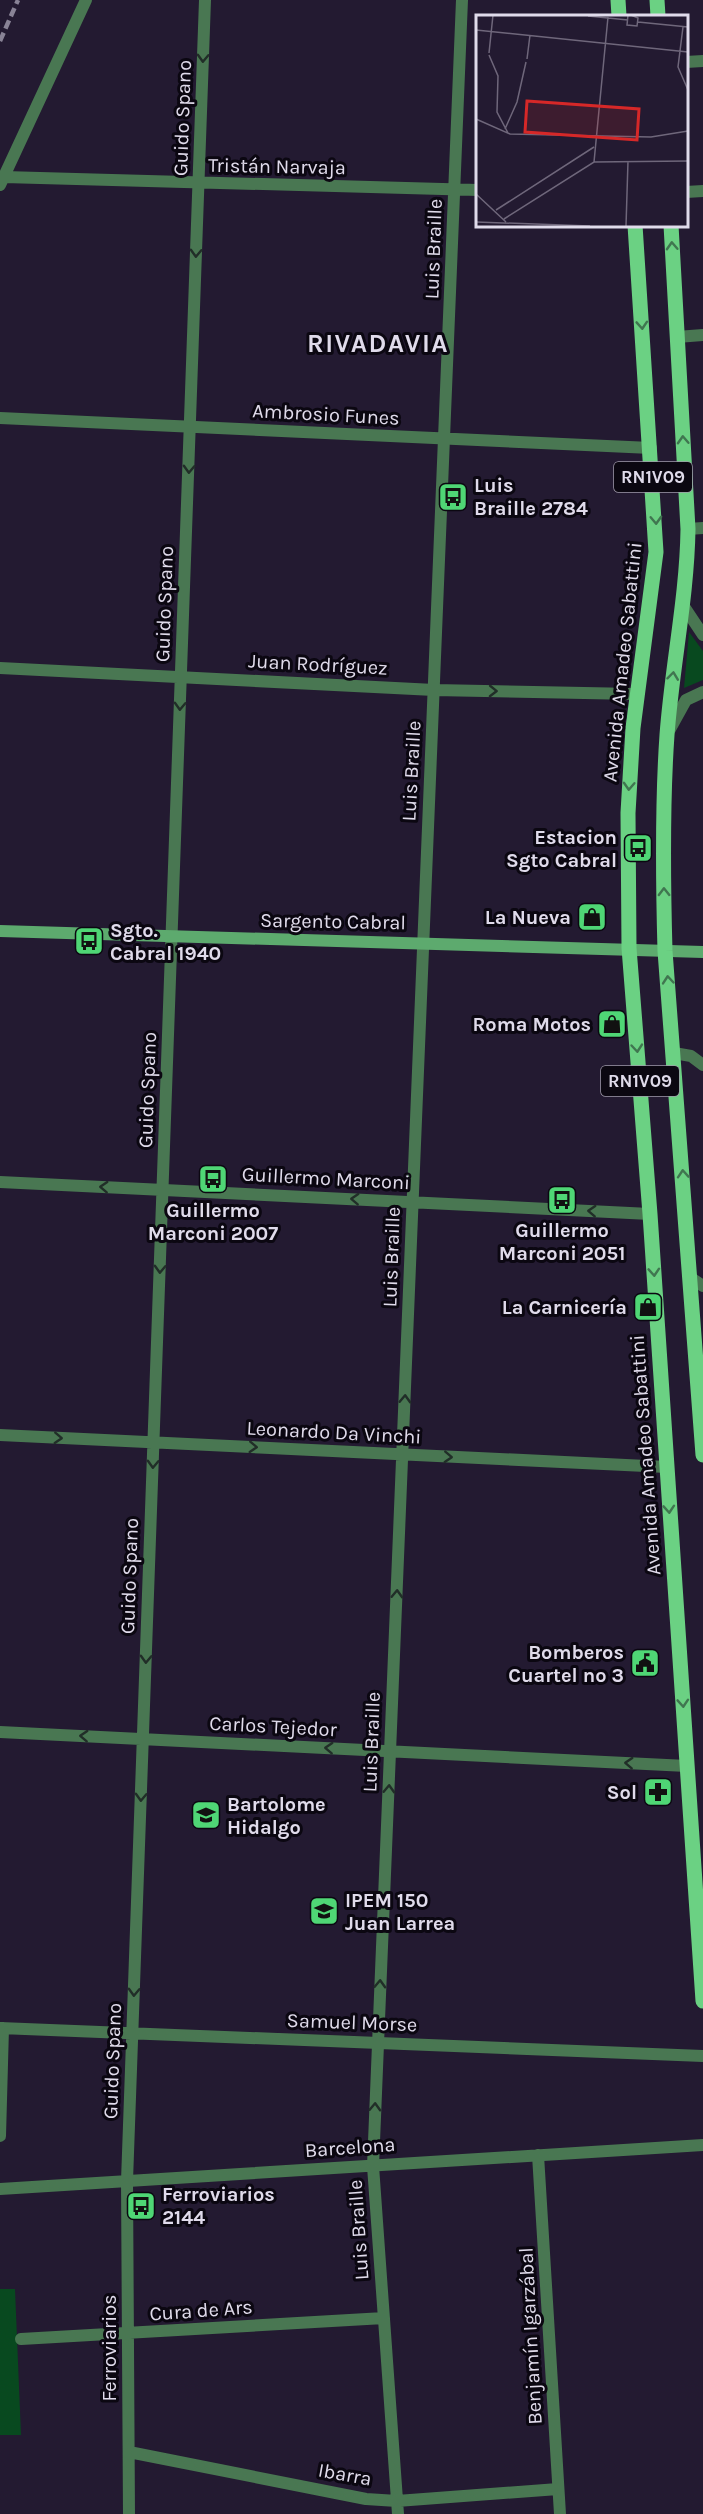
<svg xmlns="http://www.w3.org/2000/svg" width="703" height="2514" viewBox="0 0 703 2514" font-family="Karla,sans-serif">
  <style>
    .green { fill: #08491f }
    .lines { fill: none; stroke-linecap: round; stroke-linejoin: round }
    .street { stroke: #497752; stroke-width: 12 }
    .secondary { stroke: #5daa6e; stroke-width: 12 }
    .primary { stroke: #6bd183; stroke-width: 15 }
    .rail { stroke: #898396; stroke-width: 4.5; stroke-dasharray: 9 4.5; stroke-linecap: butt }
    .oneway { stroke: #212e28 }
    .oneway2 { stroke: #407650 }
    .labels { text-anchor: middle; stroke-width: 6; stroke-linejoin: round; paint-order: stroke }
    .shield { fill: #0b0711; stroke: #a09baa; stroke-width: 1.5 }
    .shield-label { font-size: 18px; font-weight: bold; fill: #e0dbeb }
    .street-label { font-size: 20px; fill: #e0dbeb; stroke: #0b0711 }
    .poi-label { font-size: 20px; font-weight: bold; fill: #e0dbeb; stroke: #0b0711; text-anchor: end }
    .district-label { font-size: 26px; font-weight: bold; letter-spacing: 1.5px; fill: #e0dbeb; stroke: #0b0711 }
    .inset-road { fill: none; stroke: #6f677b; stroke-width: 1.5 }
    .view { fill: #d62828; fill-opacity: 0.15; stroke: #d62828; stroke-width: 3 }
    .inset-edge { fill: none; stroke: #e0dbeb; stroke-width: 3 }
  </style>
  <rect width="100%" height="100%" fill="#231a31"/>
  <!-- green -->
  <path class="green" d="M689 632 703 651V680L684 688Z
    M0 2289H15L21 2435H0Z"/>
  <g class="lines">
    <!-- street -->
    <path class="street" d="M686 62 703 61
      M4 177 478 190
      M0 185 86 0
      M686 192 703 191
      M677 337 703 335
      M0 418 651 448
      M688 529 703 528
      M683 605 703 635
      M0 668 434 690 635 694
      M670 729 686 700 703 692
      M674 1053 691 1056 703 1065
      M0 1182 650 1214
      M691 1278 703 1286
      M0 1435 667 1467
      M0 1732 687 1766
      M0 2028 703 2056
      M0 2136 3 2028
      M538 2155 560 2514
      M0 2189 703 2145
      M21 2339 384 2318
      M129 2452 366 2499 397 2501 558 2489
      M129 2514 127 2181 205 0
      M398 2514 373 2166 462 0"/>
    <!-- secondary -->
    <path class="secondary" d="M0 931 703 952"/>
    <!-- primary -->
    <path class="primary" d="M618 0 619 16
      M657 0 658 16
      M635 225 656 552 633 728 628 813 629 948 650 1214 703 2001
      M671 225 688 529C687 598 672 666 667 735 662 806 663 879 665 951L703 1455"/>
    <!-- rail -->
    <path class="rail" d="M0 41 18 0"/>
  </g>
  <!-- one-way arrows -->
  <defs><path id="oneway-chevron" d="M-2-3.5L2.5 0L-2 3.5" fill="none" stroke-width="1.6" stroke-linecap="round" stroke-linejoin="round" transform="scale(1.5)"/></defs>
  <g class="oneway">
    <use href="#oneway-chevron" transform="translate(203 58) rotate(92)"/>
    <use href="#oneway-chevron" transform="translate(196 253) rotate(92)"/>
    <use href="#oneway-chevron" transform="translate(189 469) rotate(92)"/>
    <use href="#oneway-chevron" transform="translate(493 691) rotate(1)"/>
    <use href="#oneway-chevron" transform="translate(180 706) rotate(92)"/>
    <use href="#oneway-chevron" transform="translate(104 1187) rotate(-177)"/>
    <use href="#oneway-chevron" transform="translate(355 1199) rotate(-177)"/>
    <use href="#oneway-chevron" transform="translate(592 1211) rotate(-177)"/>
    <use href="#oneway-chevron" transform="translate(160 1269) rotate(92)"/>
    <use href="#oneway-chevron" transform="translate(405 1399) rotate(-88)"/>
    <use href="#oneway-chevron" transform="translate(58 1438) rotate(3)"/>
    <use href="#oneway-chevron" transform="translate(253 1447) rotate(3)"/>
    <use href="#oneway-chevron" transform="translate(448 1457) rotate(3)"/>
    <use href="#oneway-chevron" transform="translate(153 1464) rotate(92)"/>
    <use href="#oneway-chevron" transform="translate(397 1594) rotate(-88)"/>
    <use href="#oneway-chevron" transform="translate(146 1659) rotate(92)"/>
    <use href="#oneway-chevron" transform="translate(84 1736) rotate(-177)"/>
    <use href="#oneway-chevron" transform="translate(329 1748) rotate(-177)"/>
    <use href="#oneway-chevron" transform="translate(629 1763) rotate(-177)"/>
    <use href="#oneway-chevron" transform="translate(389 1789) rotate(-88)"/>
    <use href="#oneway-chevron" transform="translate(141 1797) rotate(92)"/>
    <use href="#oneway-chevron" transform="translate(380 1984) rotate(-88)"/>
    <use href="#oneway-chevron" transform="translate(134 1992) rotate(92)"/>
    <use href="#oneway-chevron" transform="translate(375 2107) rotate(-88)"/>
  </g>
  <g class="oneway2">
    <use href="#oneway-chevron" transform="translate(672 246) rotate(-93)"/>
    <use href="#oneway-chevron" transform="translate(642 325) rotate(86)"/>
    <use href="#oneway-chevron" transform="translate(683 440) rotate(-93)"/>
    <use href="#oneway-chevron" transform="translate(656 520) rotate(88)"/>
    <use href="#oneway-chevron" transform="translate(673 676) rotate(-83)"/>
    <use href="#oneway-chevron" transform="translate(629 786) rotate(93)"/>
    <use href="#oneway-chevron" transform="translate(664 892) rotate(-91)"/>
    <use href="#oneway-chevron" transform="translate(668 980) rotate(-95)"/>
    <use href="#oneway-chevron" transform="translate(637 1048) rotate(85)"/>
    <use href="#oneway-chevron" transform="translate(683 1174) rotate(-94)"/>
    <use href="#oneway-chevron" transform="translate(654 1272) rotate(86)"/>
    <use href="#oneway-chevron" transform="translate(669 1509) rotate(86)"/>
    <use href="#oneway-chevron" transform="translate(683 1703) rotate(86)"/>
  </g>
  <!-- icons -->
  <defs>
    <g id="bus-square" transform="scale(1.5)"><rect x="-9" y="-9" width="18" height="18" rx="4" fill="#4fd675" stroke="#0b0711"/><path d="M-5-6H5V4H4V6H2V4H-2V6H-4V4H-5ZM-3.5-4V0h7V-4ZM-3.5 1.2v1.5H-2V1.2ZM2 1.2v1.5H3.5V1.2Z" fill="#111"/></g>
    <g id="shop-square" transform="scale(1.5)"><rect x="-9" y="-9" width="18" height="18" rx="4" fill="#4fd675" stroke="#0b0711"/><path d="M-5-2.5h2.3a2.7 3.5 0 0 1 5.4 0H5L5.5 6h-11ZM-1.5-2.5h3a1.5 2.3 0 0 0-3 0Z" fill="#111"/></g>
    <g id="civic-square" transform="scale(1.5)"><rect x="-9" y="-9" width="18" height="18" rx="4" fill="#4fd675" stroke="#0b0711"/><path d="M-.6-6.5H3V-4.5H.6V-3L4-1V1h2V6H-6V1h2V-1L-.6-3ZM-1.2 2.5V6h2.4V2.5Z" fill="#111"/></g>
    <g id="pharmacy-square" transform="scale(1.5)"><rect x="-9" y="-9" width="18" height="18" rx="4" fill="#4fd675" stroke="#0b0711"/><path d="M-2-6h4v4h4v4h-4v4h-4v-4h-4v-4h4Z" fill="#111"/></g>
    <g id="school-square" transform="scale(1.5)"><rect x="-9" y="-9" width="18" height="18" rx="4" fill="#4fd675" stroke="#0b0711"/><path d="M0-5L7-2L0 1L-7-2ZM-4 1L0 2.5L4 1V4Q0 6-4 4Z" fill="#111"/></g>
  </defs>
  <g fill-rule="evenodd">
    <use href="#bus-square" x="453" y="497"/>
    <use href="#bus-square" x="638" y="848"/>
    <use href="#shop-square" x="592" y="917"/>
    <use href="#bus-square" x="89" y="941"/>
    <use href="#shop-square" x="612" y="1024"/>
    <use href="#bus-square" x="213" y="1179"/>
    <use href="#bus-square" x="562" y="1200"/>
    <use href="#shop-square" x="648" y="1307"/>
    <use href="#civic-square" x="645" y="1663"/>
    <use href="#pharmacy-square" x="658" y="1792"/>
    <use href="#school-square" x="206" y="1815"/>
    <use href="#school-square" x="324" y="1911"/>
    <use href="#bus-square" x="141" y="2206"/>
  </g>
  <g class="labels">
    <!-- shield labels -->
    <g class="shield">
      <rect x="614" y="462" width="78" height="30" rx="4.5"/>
      <rect x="601" y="1066" width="78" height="30" rx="4.5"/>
    </g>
    <g class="shield-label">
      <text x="653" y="483">RN1V09</text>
      <text x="640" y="1087">RN1V09</text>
    </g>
    <!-- street labels -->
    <g class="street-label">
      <text transform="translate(182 118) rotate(-88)" y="7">Guido Spano</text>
      <text transform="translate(277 166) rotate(1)" y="7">Tristán Narvaja</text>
      <text transform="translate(433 249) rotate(-88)" y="7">Luis Braille</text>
      <text transform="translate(326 414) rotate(3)" y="7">Ambrosio Funes</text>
      <text transform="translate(164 604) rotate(-88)" y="7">Guido Spano</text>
      <text transform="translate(622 662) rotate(-84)" y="7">Avenida Amadeo Sabattini</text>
      <text transform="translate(318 664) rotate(3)" y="7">Juan Rodríguez</text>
      <text transform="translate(411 771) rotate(-87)" y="7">Luis Braille</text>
      <text transform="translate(333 921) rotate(1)" y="7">Sargento Cabral</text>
      <text transform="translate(147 1090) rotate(-88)" y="7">Guido Spano</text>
      <text transform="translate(326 1178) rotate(3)" y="7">Guillermo Marconi</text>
      <text transform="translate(391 1257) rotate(-88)" y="7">Luis Braille</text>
      <text transform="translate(334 1432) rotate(3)" y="7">Leonardo Da Vinchi</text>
      <text transform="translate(645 1455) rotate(-94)" y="7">Avenida Amadeo Sabattini</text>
      <text transform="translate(129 1576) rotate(-88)" y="7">Guido Spano</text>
      <text transform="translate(273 1726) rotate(3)" y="7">Carlos Tejedor</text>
      <text transform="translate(371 1742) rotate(-88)" y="7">Luis Braille</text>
      <text transform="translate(352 2022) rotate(2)" y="7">Samuel Morse</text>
      <text transform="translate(112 2061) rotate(-88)" y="7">Guido Spano</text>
      <text transform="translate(350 2147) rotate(-4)" y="7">Barcelona</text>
      <text transform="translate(358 2230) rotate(-94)" y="7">Luis Braille</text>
      <text transform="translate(201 2310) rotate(-4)" y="7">Cura de Ars</text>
      <text transform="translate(530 2336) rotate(-93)" y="7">Benjamín Igarzábal</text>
      <text transform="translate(109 2348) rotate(-90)" y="7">Ferroviarios</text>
      <text transform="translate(345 2474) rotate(10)" y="7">Ibarra</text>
    </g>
    <!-- poi labels -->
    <g class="poi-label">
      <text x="474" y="492" text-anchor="start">Luis<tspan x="474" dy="23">Braille 2784</tspan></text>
      <text x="617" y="844">Estacion<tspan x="617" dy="23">Sgto Cabral</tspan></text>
      <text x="571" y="924">La Nueva</text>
      <text x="110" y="937" text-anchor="start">Sgto.<tspan x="110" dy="23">Cabral 1940</tspan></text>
      <text x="591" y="1031">Roma Motos</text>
      <text x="213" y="1217" text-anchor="middle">Guillermo<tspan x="213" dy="23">Marconi 2007</tspan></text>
      <text x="562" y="1237" text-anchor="middle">Guillermo<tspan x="562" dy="23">Marconi 2051</tspan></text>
      <text x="627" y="1314">La Carnicería</text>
      <text x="624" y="1659">Bomberos<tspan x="624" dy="23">Cuartel nº 3</tspan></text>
      <text x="637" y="1799">Sol</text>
      <text x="227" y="1811" text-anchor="start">Bartolome<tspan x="227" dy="23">Hidalgo</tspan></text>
      <text x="345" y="1907" text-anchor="start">IPEM 150<tspan x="345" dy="23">Juan Larrea</tspan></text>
      <text x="162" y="2201" text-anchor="start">Ferroviarios<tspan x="162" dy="23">2144</tspan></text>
    </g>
    <!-- district labels -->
    <g class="district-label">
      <text x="378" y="352">RIVADAVIA</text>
    </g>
  </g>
  <!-- overview -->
  <g transform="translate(476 15)">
    <rect width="212" height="212" fill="#231a31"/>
    <path class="inset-road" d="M152 0 151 10 161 11 162 3 155 0M112 1 152 5M162 7 212 12M207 12 202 52 212 75M0 15 212 37M13 38 17 0M13 40 22 61 21 97 32 118M51 44 54 20M0 104 34 119 175 122 212 116M29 114 41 87 50 47M118 147 132 2M0 179 30 207M20 195 118 132M28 204 118 147 212 146M0 207 114 211M150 211 152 146"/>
    <path class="view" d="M51 86 163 94 161 125 49 117Z"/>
    <rect width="212" height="212" class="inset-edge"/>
  </g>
</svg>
